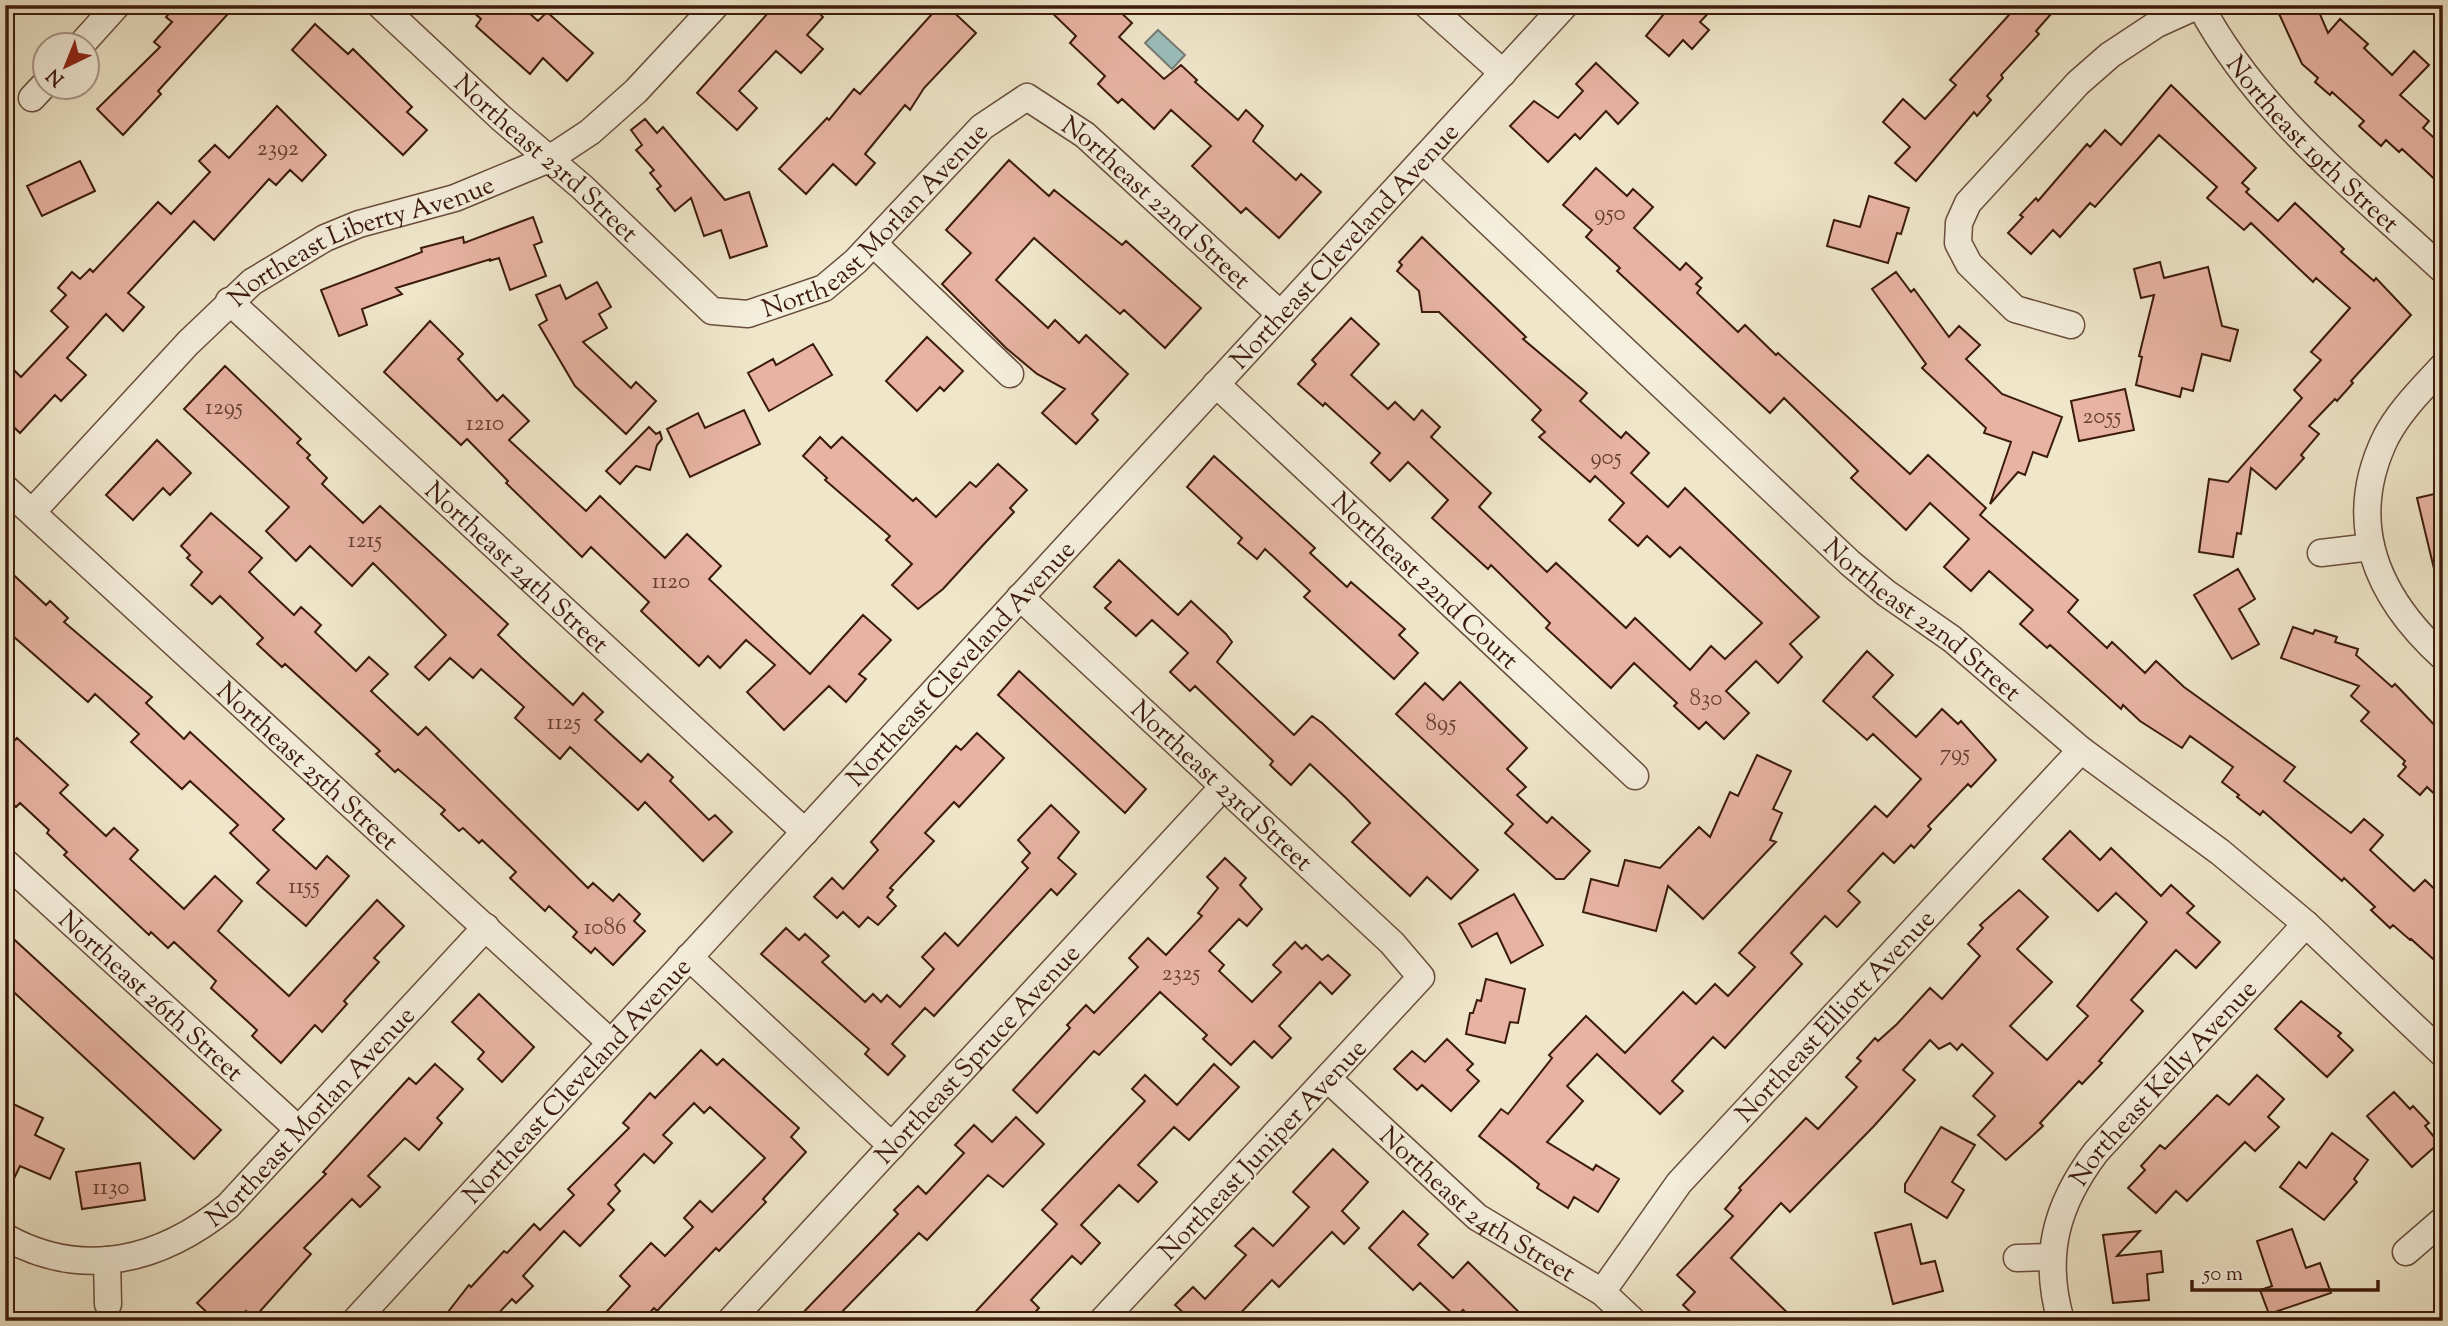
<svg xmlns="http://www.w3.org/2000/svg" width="2448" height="1326" viewBox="0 0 2448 1326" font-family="'Sorts Mill Goudy',serif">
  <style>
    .water { fill: #9bbfbc; stroke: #757d76; stroke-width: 2 }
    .building { fill: #e8b3a3; stroke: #3c1b0d; stroke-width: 2 }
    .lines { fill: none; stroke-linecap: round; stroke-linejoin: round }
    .minor-casing { stroke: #694e3c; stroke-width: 29 }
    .minor { stroke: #f5efdd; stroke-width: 26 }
    .labels { text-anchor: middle; stroke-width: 5; stroke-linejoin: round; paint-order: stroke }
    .number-label { font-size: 23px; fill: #674132 }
    .street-label { font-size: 26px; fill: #3c1b0d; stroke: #f5efdd }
  </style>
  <rect width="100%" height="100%" fill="#f0e7cb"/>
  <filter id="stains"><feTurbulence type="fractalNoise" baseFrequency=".00286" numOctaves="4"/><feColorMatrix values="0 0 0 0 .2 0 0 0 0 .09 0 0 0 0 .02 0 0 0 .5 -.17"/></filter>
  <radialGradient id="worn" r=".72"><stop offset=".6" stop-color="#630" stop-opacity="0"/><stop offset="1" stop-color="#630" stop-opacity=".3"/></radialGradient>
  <!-- water -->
  <path class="water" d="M1158 30 1185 55 1172 69 1145 43Z"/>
  <!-- building -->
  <path class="building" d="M176 5H236L158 91 161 94 123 135 97 109 160 47 154 42 172 22 166 17Z
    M465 5H520L538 21 547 12 593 53 567 81 543 58 530 74 476 26 481 19Z
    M775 5H811L823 17 807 35 823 49 801 73 776 51 739 91 757 108 737 130 697 93Z
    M940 5H946L976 33 924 88 910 110 905 105 865 154 875 163 856 185 833 164 806 194 779 169 827 118 829 120 854 89 860 94Z
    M1044 5H1113L1132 23 1119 37 1164 79 1181 65 1197 80 1195 82 1238 120 1246 110 1263 126 1253 141 1296 180 1301 174 1321 192 1279 238 1246 208 1241 213 1192 166 1211 146 1171 110 1154 129 1122 99 1118 103 1098 84 1105 76 1070 43 1076 36Z
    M1671 5H1716L1700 22 1709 30 1692 49 1683 40 1669 56 1646 36Z
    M2018 5H2059L2036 31 2039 34 2001 75 2003 78 1987 96 1991 100 1977 116 1974 112 1916 181 1895 163 1910 147 1883 122 1903 99 1925 119 1956 85 1950 80Z
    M2275 5H2316L2328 33 2340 19 2368 44 2364 48 2392 75 2414 51 2429 65 2400 95 2429 121 2423 128 2443 146V187L2402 149 2399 152 2386 140 2381 146 2359 126 2364 121 2332 92 2330 95 2315 82 2318 78 2302 64Z
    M315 24 348 54 353 49 412 107 407 112 427 130 403 155 292 50Z
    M1596 63 1638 103 1618 124 1606 111 1580 139 1575 134 1548 162 1510 126 1534 101 1558 118 1583 91 1576 84Z
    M2171 85 2256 168 2242 183 2249 189 2246 192 2278 221 2295 203 2344 249 2341 252 2374 281 2376 278 2411 315 2351 381 2353 383 2337 401 2335 399 2309 426 2319 434 2301 455 2304 458 2276 489 2251 468 2241 534 2237 533 2233 557 2199 552 2209 479 2228 482 2302 398 2294 390 2321 360 2311 352 2350 308 2316 278 2313 282 2251 223 2244 230 2207 198 2217 187 2159 135 2095 207 2090 203 2060 237 2053 230 2031 254 2008 233 2023 217 2020 215 2036 198 2038 201 2087 144 2090 147 2105 130 2121 145Z
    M277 106 326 155 302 181 290 170 276 185 269 179 214 240 194 221 128 293 144 307 123 331 106 314 67 358 86 375 61 401 55 395 20 433 5 419V381L15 371 21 377 68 327 51 311 66 295 58 288 72 272 80 279 90 269 93 272 158 202 171 214 210 172 199 161 215 145 229 158Z
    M645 119 657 133 663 127 725 200 749 192 767 246 730 258 721 230 704 236 691 198 675 211 657 189 661 186 650 173 654 170 636 150 642 145 631 130Z
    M1009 160 1049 196 1054 190 1122 245 1126 241 1201 308 1165 348 1124 310 1120 314 1034 238 996 280 1048 328 1055 320 1079 343 1086 335 1128 374 1092 414 1098 420 1076 444 1042 413 1065 389 1037 374 1006 348 942 284 971 253 946 230Z
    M80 161 95 191 42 216 27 186Z
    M1596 168 1627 196 1633 189 1653 207 1634 228 1680 270 1686 263 1702 278 1696 284 1701 288 1697 293 1738 332 1745 325 1776 355 1778 353 1910 474 1928 455 1986 508 1980 515 2078 600 2068 612 2107 648 2112 642 2145 673 2156 661 2184 687 2295 767 2284 781 2351 833 2364 819 2383 835 2370 850 2414 891 2425 880 2443 897V968L2411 939 2410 940 2393 925 2390 928 2371 910 2375 907 2344 878 2342 881 2263 811 2260 815 2237 797 2239 795 2222 782 2233 767 2190 736 2182 748 2140 721 2123 705 2121 709 2050 645 2047 648 2020 624 2033 610 1989 571 1971 591 1944 567 1969 539 1930 503 1906 530 1851 478 1858 471 1784 398 1770 413 1617 271 1620 268 1586 237 1592 230 1563 205Z
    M1869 196 1909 208 1901 234 1897 233 1888 263 1827 246 1834 220 1860 227Z
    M533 217 542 242 534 245 546 276 510 290 499 258 489 261 491 259 396 288 402 294 362 309 367 325 339 336 321 290 422 252 421 248 463 237 464 243Z
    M1422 237 1526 337 1523 339 1587 393 1580 401 1621 438 1626 432 1649 453 1631 473 1668 507 1685 488 1819 617 1790 644 1802 657 1778 683 1756 661 1726 691 1749 713 1724 739 1706 722 1699 729 1674 706 1677 703 1634 663 1611 688 1546 628 1550 623 1491 565 1488 569 1432 518 1448 500 1408 462 1390 481 1371 463 1380 453 1325 403 1323 406 1298 384 1316 364 1312 360 1351 318 1379 344 1351 375 1388 409 1395 402 1414 420 1422 410 1440 427 1431 437 1491 493 1479 507 1547 572 1556 563 1626 628 1635 618 1690 670 1711 646 1725 659 1762 623 1680 547 1670 557 1647 536 1638 546 1609 520 1624 503 1595 476 1590 482 1539 437 1545 432 1532 420 1541 410 1439 312H1422L1419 291 1397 271 1402 265 1399 262Z
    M2160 262 2164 278 2208 267 2222 326 2238 330 2230 361 2202 354 2193 391 2182 388 2180 397 2136 385 2142 357 2139 356 2154 295 2141 298 2134 269Z
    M1896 272 1911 292 1914 289 1949 337 1959 326 1980 345 1966 359 2002 394 2062 417 2047 457 2033 452 2025 475 2018 472 1990 504 2011 442 1984 433 1986 428 1922 368 1926 364 1872 289Z
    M597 282 611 307 599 314 607 328 583 342 631 388 636 382 656 401 626 434 575 386 539 325 547 320 536 295 560 285 566 299Z
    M430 321 463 354 458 359 497 401 503 395 529 421 509 440 586 511 600 496 665 558 687 534 721 566 709 579 810 674 863 615 891 640 859 674 866 679 846 702 829 686 784 730 747 692 775 665 746 640 720 668 708 656 699 666 641 611 649 602 591 547 582 557 506 483 508 481 467 439 461 445 384 372Z
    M927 337 963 371 944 391 940 387 917 411 886 381Z
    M813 344 832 375 769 411 748 373 773 359 776 365Z
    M225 366 301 439 297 443 310 455 307 458 327 478 322 484 363 523 380 506 508 624 498 635 521 657 573 705 583 693 603 712 595 720 641 762 648 754 673 777 670 781 709 820 715 815 732 832 703 861 645 802 638 810 570 747 560 759 515 718 524 707 481 669 473 678 450 658 429 680 415 667 446 635 373 563 352 586 310 546 296 561 266 531 289 507 184 409Z
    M2125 389 2134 430 2079 441 2071 401Z
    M744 410 760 444 690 477 667 429 698 413 705 428Z
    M649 427 656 434 660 432 662 439 657 445 650 470 636 466 620 484 606 471Z
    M820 437 831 448 842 437 913 501 916 498 936 517 970 482 976 487 998 464 1027 490 1010 508 1014 512 985 543 943 589 918 609 892 585 912 564 886 540 890 536 825 480 827 478 803 456Z
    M157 440 191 473 170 495 163 488 133 520 106 495Z
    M1214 456 1315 548 1310 553 1347 587 1351 582 1405 629 1399 635 1418 653 1394 679 1304 597 1310 591 1265 549 1257 559 1238 543 1242 538 1187 487Z
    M2443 492V572L2435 573 2417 498Z
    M211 513 262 558 249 572 294 615 301 607 321 625 315 632 356 671 369 657 388 674 371 691 418 735 426 727 588 888 593 883 613 901 619 894 640 914 634 921 645 931 613 965 595 948 591 953 573 937 577 932 549 906 545 911 510 878 516 872 482 840 479 843 463 828 459 831 441 814 445 810 398 769 395 772 376 754 380 751 285 664 282 667 257 644 263 638 220 596 212 604 191 585 202 572 187 558 190 555 181 546Z
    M1119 560 1178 615 1191 601 1226 634 1232 642 1217 662 1294 735 1312 716 1322 723 1478 870 1451 899 1427 877 1410 896 1352 842 1370 823 1347 799 1310 764 1291 785 1270 765 1273 761 1195 686 1190 691 1170 672 1188 653 1152 620 1136 636 1105 608 1111 602 1094 587Z
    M5 567 46 605 50 601 68 618 64 622 152 697 146 703 184 739 190 732 284 819 273 830 316 869 327 856 349 876 306 926 257 883 269 870 230 833 238 825 190 781 182 789 131 742 139 734 95 694 88 702 5 629Z
    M2238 569 2255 599 2239 609 2259 644 2232 659 2194 595Z
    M2293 627 2313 634 2315 630 2337 637 2335 642 2358 649 2356 655 2392 687 2395 684 2443 734V802L2427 787 2420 795 2398 776 2406 767 2403 764 2405 761 2361 721 2369 712 2351 696 2359 686 2281 658Z
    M1867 651 1893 675 1873 697 1916 737 1942 709 1958 724 1961 721 1996 760 1971 787 1968 784 1928 826 1931 829 1914 848 1911 845 1894 863 1883 853 1848 891 1860 902 1837 927 1825 916 1791 953 1802 964 1725 1048 1713 1037 1672 1081 1683 1091 1660 1114 1597 1054 1567 1086 1583 1101 1547 1142 1593 1170 1596 1165 1619 1179 1598 1212 1574 1197 1568 1208 1537 1188 1539 1184 1479 1136 1501 1109 1508 1114 1552 1058 1549 1055 1586 1016 1625 1053 1683 992 1696 1004 1715 984 1728 996 1755 967 1739 953 1875 806 1887 817 1921 779 1873 734 1867 740 1823 701Z
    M1019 671 1146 789 1125 813 998 695Z
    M1460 682 1527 748 1507 769 1526 787 1517 795 1547 823 1552 817 1590 851 1564 879H1556L1505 833 1513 824 1396 714 1425 683 1443 700Z
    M977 733 1004 758 959 807 954 802 925 833 934 841 890 888 893 890 887 897 896 906 878 925 868 917 859 927 843 912 837 918 814 897 832 878 843 889 878 850 871 842 956 746 961 750Z
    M17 738 68 785 60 793 106 836 114 828 138 850 130 859 184 909 215 876 242 901 218 931 289 996 377 900 404 926 374 958 379 962 344 1001 347 1004 322 1032 315 1025 281 1063 252 1036 257 1030 211 988 216 981 174 942 168 948 151 932 149 935 64 855 67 852 47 833 49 830 20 803 16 807 5 797V750Z
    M1757 755 1791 771 1773 809 1782 813 1770 840 1776 842 1703 919 1668 886 1656 931 1583 912 1591 879 1618 886 1625 860 1660 868 1699 827 1710 837 1730 792 1738 796Z
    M1051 805 1079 832 1058 858 1076 874 1057 895 1051 889 934 1016 925 1008 892 1044 905 1056 888 1075 865 1054 869 1049 761 954 786 928 799 940 805 934 829 956 822 962 865 1002 873 994 881 1002 887 995 900 1007 934 969 922 957 945 933 958 946 1028 868 1022 862 1030 853 1018 840Z
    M2070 831 2100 860 2111 848 2161 896 2171 885 2194 906 2187 913 2220 942 2196 968 2176 950 2131 1000 2143 1011 2099 1061 2102 1063 2082 1084 2079 1081 2040 1123 2043 1126 2006 1160 1978 1135 1995 1116 1973 1096 1993 1073 1962 1044 1957 1050 1950 1043 1939 1049 1930 1040 1903 1070 1915 1080 1874 1126 1790 1212 1781 1203 1731 1258 1796 1321H1700L1683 1305 1695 1292 1677 1275 1733 1216 1725 1209 1741 1190 1739 1188 1806 1118 1818 1129 1857 1087 1846 1077 1861 1061 1857 1058 1875 1038 1878 1041 1897 1024 1930 988 1942 999 1980 956 1968 944 1983 928 1980 925 2019 890 2048 917 2017 949 2052 982 2010 1026 2047 1060 2088 1016 2077 1006 2147 922 2116 893 2098 911 2043 859Z
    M1225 858 1246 878 1240 885 1262 909 1247 926 1239 919 1209 951 1224 965 1219 971 1252 1002 1281 972 1273 965 1295 942 1302 949 1306 945 1322 960 1328 955 1350 975 1332 994 1320 982 1279 1026 1291 1038 1272 1058 1254 1041 1231 1065 1203 1039 1207 1035 1160 992 1099 1055 1094 1051 1037 1113 1013 1090 1070 1028 1067 1025 1086 1005 1094 1013 1138 967 1129 958 1148 938 1166 955 1202 916 1198 913 1218 888 1207 877Z
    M1514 894 1543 945 1511 963 1497 933 1472 947 1459 924Z
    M5 931 221 1130 194 1159 5 984Z
    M1486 979 1525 989 1518 1023 1510 1022 1505 1043 1466 1034 1470 1013H1473L1477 1000 1481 1001Z
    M479 994 534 1047 502 1082 478 1059 484 1052 452 1022Z
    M2301 1001 2341 1033 2338 1036 2353 1050 2327 1077 2275 1029Z
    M1447 1039 1473 1064 1467 1070 1479 1081 1451 1111 1422 1085 1417 1090 1394 1069 1412 1051 1425 1062Z
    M701 1050 717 1065 723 1059 799 1128 791 1137 806 1152 763 1199 766 1202 719 1251 716 1248 657 1311 654 1308 642 1321H598L630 1286 620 1276 651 1243 665 1256 693 1227 684 1218 700 1201 712 1212 765 1158 710 1107 704 1113 694 1103 663 1135 672 1143 654 1163 644 1154 615 1185 620 1191 608 1204 614 1210 580 1246 564 1231 523 1276 533 1286 516 1303 512 1299 491 1321H441L469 1285 471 1287 504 1251 507 1253 534 1224 540 1230 574 1195 568 1189 629 1128 623 1123 650 1093 655 1098Z
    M435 1064 463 1089 437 1118 442 1123 419 1150 405 1138 368 1176 380 1187 360 1207 352 1199 304 1248 311 1254 254 1318 246 1311 237 1321H216L197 1303 326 1174 323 1172 409 1078 416 1084Z
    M1214 1064 1239 1087 1189 1140 1174 1127 1138 1165 1157 1182 1138 1202 1119 1185 1081 1225 1100 1243 1081 1264 1072 1256 1031 1300 1039 1308 1027 1321H967L1057 1224 1042 1210 1145 1101 1132 1089 1145 1075 1177 1105Z
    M2257 1075 2284 1099 2268 1117 2279 1127 2255 1151 2245 1142 2187 1201 2176 1191 2156 1213 2128 1188 2145 1170 2141 1166 2160 1145 2165 1149 2217 1095 2229 1105Z
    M2394 1092 2410 1109 2413 1106 2429 1123 2425 1126 2439 1143 2412 1167 2367 1116Z
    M11 1103 43 1118 35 1135 64 1149 50 1179 20 1166 5 1197V1115Z
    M1016 1117 1044 1144 1003 1187 988 1175 927 1240 919 1233 833 1321H795L898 1214 894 1210 918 1186 926 1194 964 1153 955 1145 974 1125 992 1142Z
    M1941 1127 1975 1145 1952 1182 1964 1190 1947 1218 1905 1192V1184Z
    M2332 1133 2368 1160 2354 1179 2357 1182 2324 1220 2280 1187 2299 1162 2306 1168Z
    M1333 1149 1368 1182 1342 1211 1359 1228 1344 1244 1332 1232 1279 1287 1272 1280 1233 1321H1185L1188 1317 1175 1305 1193 1287 1205 1299 1246 1255 1235 1246 1253 1228 1273 1246 1309 1207 1293 1192Z
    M140 1163 145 1200 82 1209 76 1172Z
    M1403 1211 1428 1234 1418 1245 1453 1278 1468 1262 1528 1321H1474L1463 1310 1456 1317 1420 1283 1413 1290 1369 1248Z
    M1911 1224 1921 1264 1935 1261 1943 1291 1893 1304 1875 1233Z
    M2292 1229 2306 1268 2320 1263 2331 1293 2269 1314 2260 1290 2272 1286 2257 1241Z
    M2140 1231 2117 1256 2161 1251 2163 1272 2147 1274 2149 1300 2113 1303 2103 1235Z"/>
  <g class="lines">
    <!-- minor casing -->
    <g class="minor-casing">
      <g id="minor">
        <path id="s1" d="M380 5 501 118 582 187 712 311 748 314 824 288 856 261 982 127 1027 97 1085 135 1280 314"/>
        <path d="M1427 5 1503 73"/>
        <path id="s2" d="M2200 5C2257 113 2355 188 2443 270"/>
        <path d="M80 46 117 5"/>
        <path d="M32 98 46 83"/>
        <path id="s3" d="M1423 160 1850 563 1886 593 1952 639 2081 750 2220 852 2306 924 2443 1054"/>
        <path d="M873 243 1010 374"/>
        <path id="s4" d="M229 301 805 832"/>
        <path d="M2071 325 2015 309 1969 264 1958 243 1959 223 1968 203 2078 83 2110 55 2157 24 2199 5"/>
        <path d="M2443 366C2423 388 2400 410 2386 437 2344 523 2377 597 2443 657"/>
        <path id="s5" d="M1216 384 1635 776"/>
        <path id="s6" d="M5 488 610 1042"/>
        <path id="s7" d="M33 511 188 343 252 282 325 238 359 224 455 198 549 159 590 132 636 91 716 5"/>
        <path d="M2321 553 2371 547"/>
        <path id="s8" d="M1020 597 1392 943 1421 977 1102 1321"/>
        <path id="s9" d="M5 862 298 1129"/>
        <path d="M689 957 892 1146"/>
        <path id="s10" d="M1328 1079 1477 1217 1602 1292 1633 1321"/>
        <path id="s11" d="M5 1237C84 1281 162 1260 228 1206L486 927"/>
        <path d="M2406 1252 2443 1220"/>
        <path d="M2017 1258 2051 1257"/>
        <path d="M107 1260 108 1304"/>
        <path id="s12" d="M1602 1292 1679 1183 2081 750"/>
        <path id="s13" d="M355 1321 1565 5"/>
        <path id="s14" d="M730 1321 1223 787"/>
        <path id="s15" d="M2061 1321C2042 1256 2056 1205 2096 1152L2306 924"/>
      </g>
    </g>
    <!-- minor -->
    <use href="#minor" class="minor"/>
  </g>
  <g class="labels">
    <!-- number labels -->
    <g class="number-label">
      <text x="278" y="155">2392</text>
      <text x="1610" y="220">950</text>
      <text x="224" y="414">1295</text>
      <text x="2102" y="423">2055</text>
      <text x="485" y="430">1210</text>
      <text x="1606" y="464">905</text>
      <text x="365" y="547">1215</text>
      <text x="671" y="588">1120</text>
      <text x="1706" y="705">830</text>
      <text x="564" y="729">1125</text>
      <text x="1441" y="730">895</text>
      <text x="1955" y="760">795</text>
      <text x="304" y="893">1155</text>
      <text x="605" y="934">1086</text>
      <text x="1181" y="980">2325</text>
      <text x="111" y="1194">1130</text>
    </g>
    <!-- street labels -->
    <g class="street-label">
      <text dy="9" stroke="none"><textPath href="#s2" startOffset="180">Northeast 19th Street</textPath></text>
      <text dy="9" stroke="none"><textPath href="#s1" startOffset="226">Northeast 23rd Street</textPath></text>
      <text dy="9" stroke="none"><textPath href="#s1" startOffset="1015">Northeast 22nd Street</textPath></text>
      <text dy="9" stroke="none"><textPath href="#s1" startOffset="649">Northeast Morlan Avenue</textPath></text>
      <text dy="9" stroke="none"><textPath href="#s7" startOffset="434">Northeast Liberty Avenue</textPath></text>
      <text dy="9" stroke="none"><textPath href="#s13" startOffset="1461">Northeast Cleveland Avenue</textPath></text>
      <text dy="9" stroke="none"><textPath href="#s4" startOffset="392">Northeast 24th Street</textPath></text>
      <text dy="9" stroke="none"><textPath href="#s5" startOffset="287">Northeast 22nd Court</textPath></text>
      <text dy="9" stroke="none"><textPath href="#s3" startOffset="679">Northeast 22nd Street</textPath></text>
      <text dy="9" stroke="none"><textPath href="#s13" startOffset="894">Northeast Cleveland Avenue</textPath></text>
      <text dy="9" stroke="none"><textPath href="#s6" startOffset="411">Northeast 25th Street</textPath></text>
      <text dy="9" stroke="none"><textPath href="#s8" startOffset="276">Northeast 23rd Street</textPath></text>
      <text dy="9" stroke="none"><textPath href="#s9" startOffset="198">Northeast 26th Street</textPath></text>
      <text dy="9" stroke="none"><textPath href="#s12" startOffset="362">Northeast Elliott Avenue</textPath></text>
      <text dy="9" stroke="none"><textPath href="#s14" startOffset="364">Northeast Spruce Avenue</textPath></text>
      <text dy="9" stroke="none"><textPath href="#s13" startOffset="327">Northeast Cleveland Avenue</textPath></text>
      <text dy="9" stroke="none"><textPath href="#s15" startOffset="276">Northeast Kelly Avenue</textPath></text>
      <text dy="9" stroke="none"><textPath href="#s11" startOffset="362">Northeast Morlan Avenue</textPath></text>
      <text transform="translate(1262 1149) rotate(-47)" y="9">Northeast Juniper Avenue</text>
      <text dy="9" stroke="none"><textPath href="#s10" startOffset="196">Northeast 24th Street</textPath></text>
    </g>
  </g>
  <!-- margin -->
  <rect width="2448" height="1326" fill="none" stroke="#f0e7cb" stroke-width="28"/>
  <rect x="7" y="7" width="2434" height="1312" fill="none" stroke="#3c1b0d" stroke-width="3.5"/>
  <rect x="14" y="14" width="2420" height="1298" fill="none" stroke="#3c1b0d" stroke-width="2"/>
  <!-- north arrow -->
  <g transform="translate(66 66) rotate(223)"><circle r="33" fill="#f5efdd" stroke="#ab9a8a" stroke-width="2"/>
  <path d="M0-5L12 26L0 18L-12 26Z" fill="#8f2418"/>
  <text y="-10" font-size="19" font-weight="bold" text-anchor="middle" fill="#3c1b0d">N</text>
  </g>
  <!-- scale -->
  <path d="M2192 1280v10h186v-10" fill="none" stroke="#3c1b0d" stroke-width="3.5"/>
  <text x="2203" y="1280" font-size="21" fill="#3c1b0d" stroke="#f5efdd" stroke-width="5" paint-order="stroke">50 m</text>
  <rect width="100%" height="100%" filter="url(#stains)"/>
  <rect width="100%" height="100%" fill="url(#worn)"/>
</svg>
